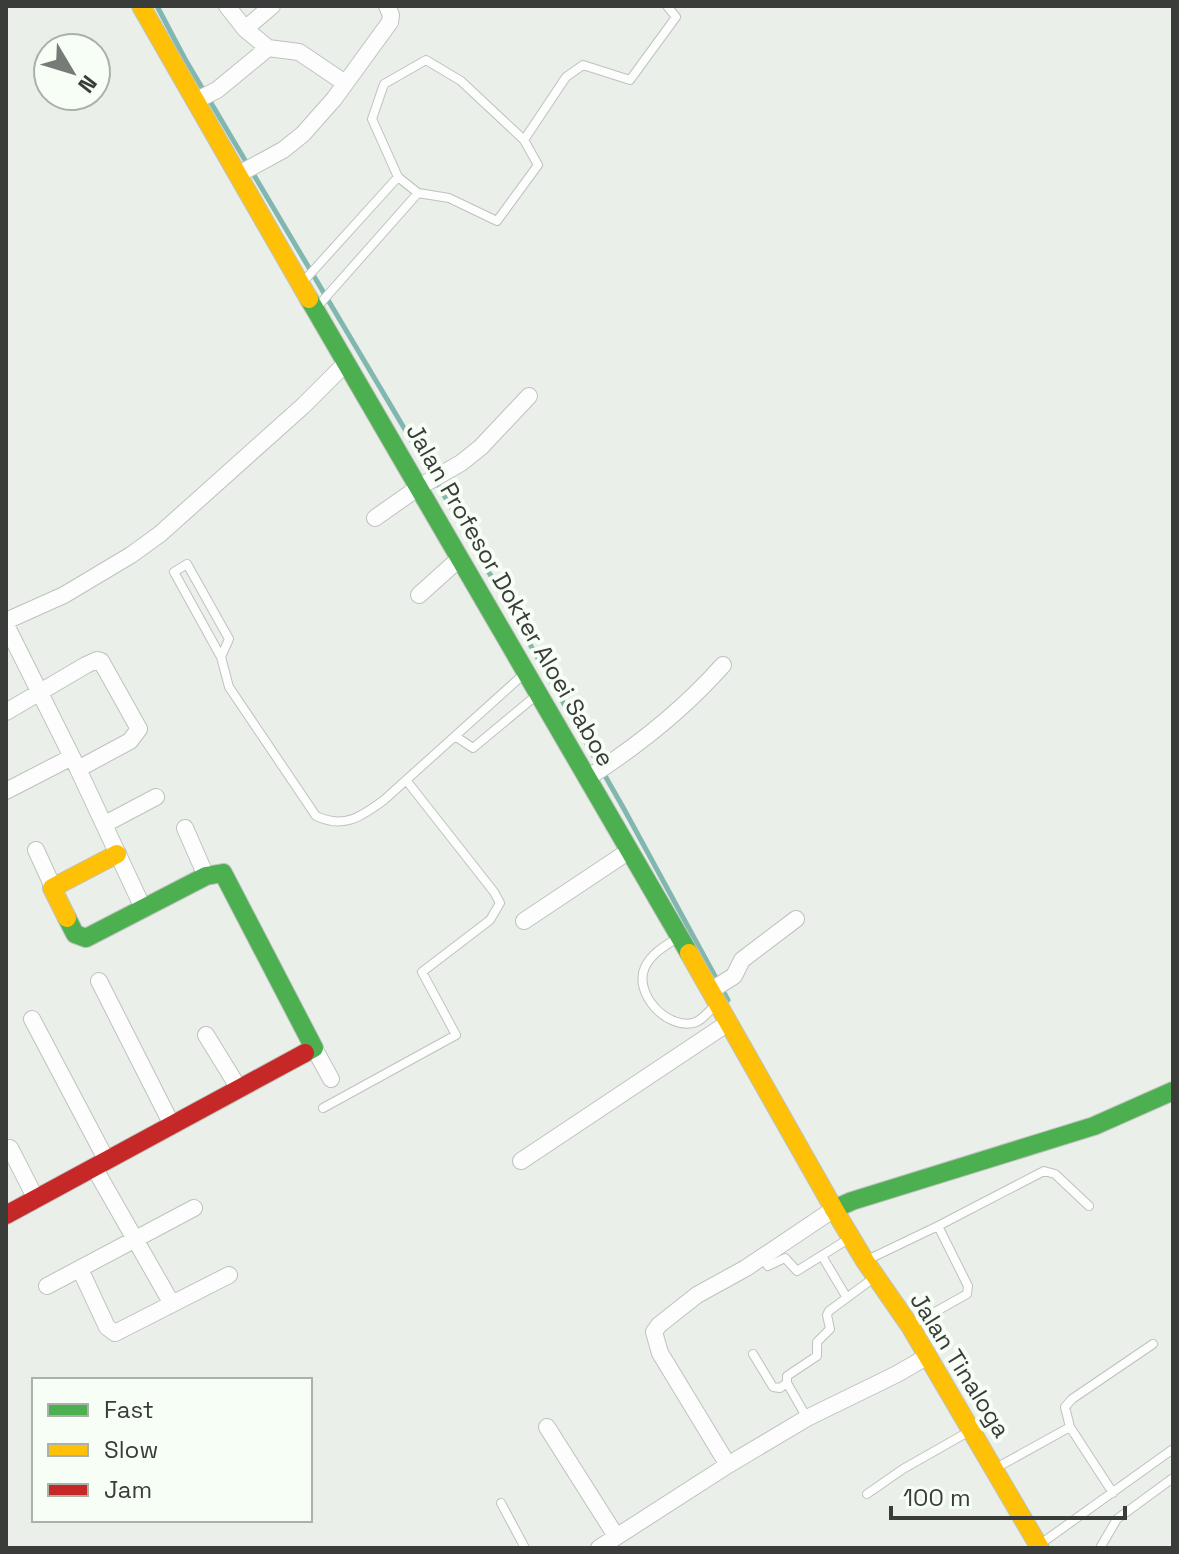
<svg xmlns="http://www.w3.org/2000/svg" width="1179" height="1554" viewBox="0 0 1179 1554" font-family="'Space Grotesk',sans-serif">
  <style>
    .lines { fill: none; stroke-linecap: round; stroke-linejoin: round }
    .stream { stroke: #82b7af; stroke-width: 5 }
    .lane-casing { stroke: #bec2be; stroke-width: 10 }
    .street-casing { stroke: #bec2be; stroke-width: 18 }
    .fast-casing { stroke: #bec2be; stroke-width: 20 }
    .slow-casing { stroke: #bec2be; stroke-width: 20 }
    .jam-casing { stroke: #bec2be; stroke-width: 20 }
    .lane { stroke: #fcfdfc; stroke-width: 8 }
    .street { stroke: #fcfdfc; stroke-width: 16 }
    .fast { stroke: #4caf50; stroke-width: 18 }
    .slow { stroke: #ffc107; stroke-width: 18 }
    .jam { stroke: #c62828; stroke-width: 18 }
    .labels { text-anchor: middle; stroke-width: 8; stroke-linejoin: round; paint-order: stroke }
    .street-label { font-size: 24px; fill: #393c39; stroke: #f6fef6 }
  </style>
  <rect width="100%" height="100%" fill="#eaefea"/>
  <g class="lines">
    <!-- stream -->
    <path class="stream" d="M157 6 185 59 467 534 624 809 728 1000"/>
    <!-- lane casing -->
    <g class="lane-casing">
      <path id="lane" d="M524 140 461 81 426 60 384 84 372 119 398 177 418 193 449 198 497 221 538 165 524 140 566 77 583 65 630 80 676 17 667 6
        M302 283 398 177
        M318 306 418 193
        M221 657 229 639 187 564 174 572 221 657 229 687 316 816C344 829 361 817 384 800L525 673
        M455 736 473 748 538 694
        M677 938C665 946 652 953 645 967 633 993 666 1029 693 1023 702 1021 710 1010 716 1004
        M323 1108 456 1035 422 972 490 920 500 903 494 892 406 780
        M938 1226 1044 1171 1055 1174 1089 1206
        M822 1256 847 1298
        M763 1257 768 1266 785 1258 797 1271 850 1238
        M865 1261 938 1226 968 1286 967 1294 912 1325
        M753 1354 773 1387 780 1388 787 1383
        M807 1418 787 1383V1376L817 1356V1342L830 1329 827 1315 829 1311 875 1277
        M1070 1427 1065 1407 1072 1399 1153 1344
        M996 1468 1070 1427 1113 1493
        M867 1494 903 1469 968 1432
        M501 1503 525 1548
        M1039 1545 1173 1449
        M1100 1548 1117 1519 1173 1478"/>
    </g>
    <!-- street casing -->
    <g class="street-casing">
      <path id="street" d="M227 6 245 29
        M272 6 245 29 268 48 299 52 345 83
        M195 101 217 90 268 48
        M239 174 283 150 303 134 334 99 390 22 391 15 387 6
        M375 518 419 487 461 463 481 447 529 396
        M419 595 459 559
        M6 621 64 595 131 555 160 534 303 406 346 363
        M6 625 78 769 143 908
        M6 712 86 665 97 660 101 661 139 729 130 741 78 769
        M589 777C639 745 683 710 723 665
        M6 791 72 757
        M105 824 156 797
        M185 828 206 876
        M36 850 53 887
        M524 921 629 851
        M99 981 172 1125
        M710 991 734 976 742 960 796 919
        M32 1019 107 1161
        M206 1035 238 1087
        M314 1048 331 1079
        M10 1148 36 1199
        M521 1161 728 1023
        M95 1169 172 1304 229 1275
        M834 1209 746 1268 697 1295 659 1325 654 1332 660 1353 728 1465 807 1418 897 1374 928 1356
        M80 1269 107 1327 115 1333 172 1304
        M47 1286 194 1208
        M547 1427 616 1536
        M599 1548 728 1465"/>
    </g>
    <!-- fast casing -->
    <g class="fast-casing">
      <path id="fast" d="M309 299 689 953
        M67 918 75 934 86 938 206 876 223 873 314 1048 305 1053
        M834 1209 852 1201 1094 1126 1173 1091"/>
    </g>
    <!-- slow casing -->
    <g class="slow-casing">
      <path id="slow" d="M141 6 309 299
        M67 918 52 888 117 854
        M689 953 838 1216 865 1261 910 1326 1040 1548"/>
    </g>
    <!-- jam casing -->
    <g class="jam-casing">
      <path id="jam" d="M6 1215 305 1053"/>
    </g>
    <!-- lane -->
    <use href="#lane" class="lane"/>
    <!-- street -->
    <use href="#street" class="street"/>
    <!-- fast -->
    <use href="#fast" class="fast"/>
    <!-- slow -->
    <use href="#slow" class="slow"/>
    <!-- jam -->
    <use href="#jam" class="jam"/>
  </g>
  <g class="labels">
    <!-- street labels -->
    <g class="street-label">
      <text transform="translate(510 595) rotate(60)" y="8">Jalan Profesor Dokter Aloei Saboe</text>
      <text transform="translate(960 1365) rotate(58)" y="8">Jalan Tinaloga</text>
    </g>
  </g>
  <!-- border -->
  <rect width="1179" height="1554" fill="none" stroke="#393c39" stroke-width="16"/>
  <!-- legend -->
  <rect x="32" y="1378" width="280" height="144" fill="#f6fef6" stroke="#aab0aa" stroke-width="2"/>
  <rect x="48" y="1404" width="40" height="12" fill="#4caf50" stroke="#aab0aa" stroke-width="2"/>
  <text x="104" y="1418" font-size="24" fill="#393c39">Fast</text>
  <rect x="48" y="1444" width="40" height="12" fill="#ffc107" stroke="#aab0aa" stroke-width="2"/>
  <text x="104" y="1458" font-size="24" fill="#393c39">Slow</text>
  <rect x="48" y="1484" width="40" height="12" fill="#c62828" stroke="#aab0aa" stroke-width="2"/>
  <text x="104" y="1498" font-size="24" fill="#393c39">Jam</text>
  <!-- north arrow -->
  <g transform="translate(72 72) rotate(128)"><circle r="38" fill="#f6fef6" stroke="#aab0aa" stroke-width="2"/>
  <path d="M0-6L14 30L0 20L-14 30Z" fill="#777b77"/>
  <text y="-12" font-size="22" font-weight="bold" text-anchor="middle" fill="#393c39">N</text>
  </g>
  <!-- scale -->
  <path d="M891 1506v12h234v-12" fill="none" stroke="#393c39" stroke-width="4"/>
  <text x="903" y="1506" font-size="24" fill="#393c39" stroke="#f6fef6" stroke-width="6" paint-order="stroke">100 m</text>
</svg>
